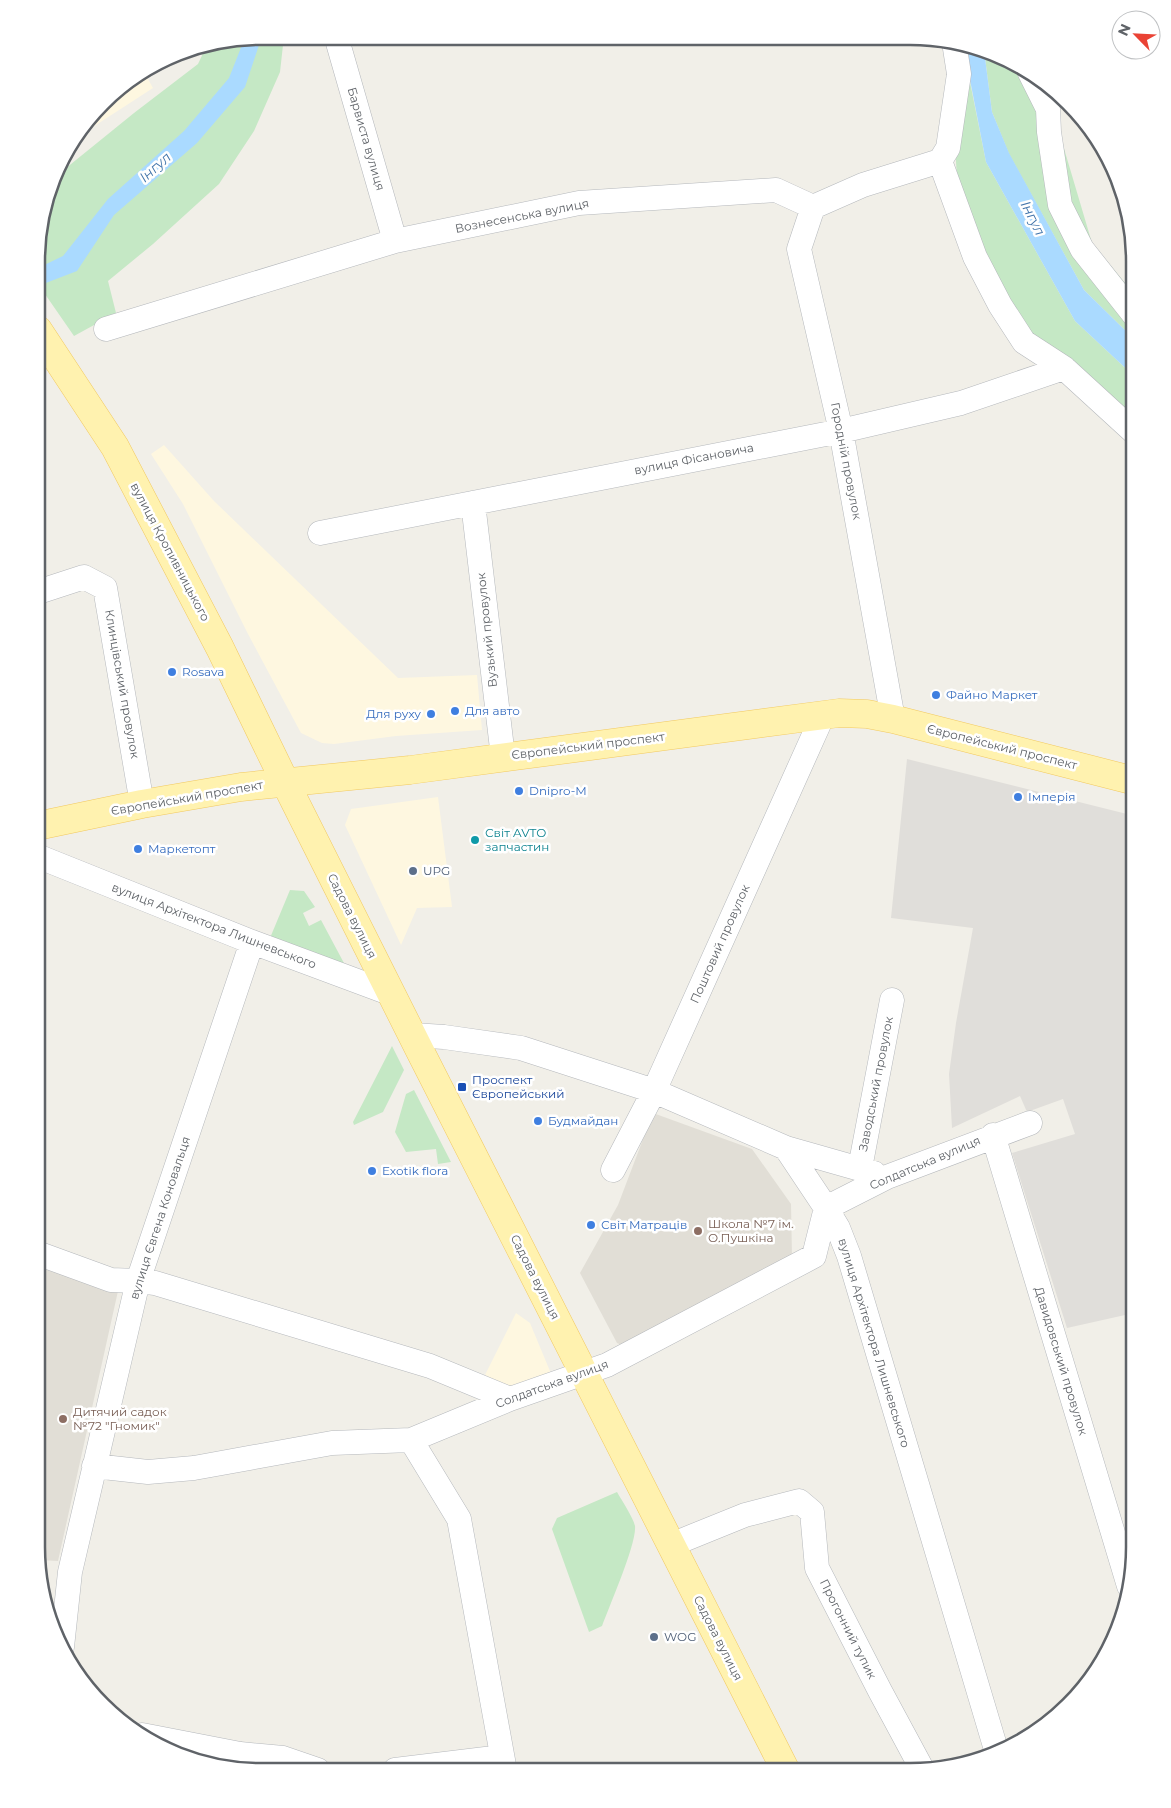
<svg xmlns="http://www.w3.org/2000/svg" width="1171" height="1808" viewBox="0 0 1171 1808" font-family="Montserrat,sans-serif">
  <style>
    .commercial { fill: #fef7e0 }
    .industrial { fill: #e0deda }
    .education { fill: #e1ded6 }
    .green { fill: #c5e8c5 }
    .water { fill: #aadaff }
    .lines { fill: none; stroke-linecap: round; stroke-linejoin: round }
    .minor-casing { stroke: #b5b8bc; stroke-width: 25 }
    .major-casing { stroke: #f2c960; stroke-width: 29 }
    .minor { stroke: #fff; stroke-width: 24 }
    .major { stroke: #fff2af; stroke-width: 28 }
    .shop-dot { fill: #3f7fe0; stroke: #fff; stroke-width: 2 }
    .culture-dot { fill: #0f9aa8; stroke: #fff; stroke-width: 2 }
    .service-dot { fill: #5c6f8a; stroke: #fff; stroke-width: 2 }
    .transit-dot { fill: #1a4fb4; stroke: #fff; stroke-width: 2 }
    .education-dot { fill: #8d6e63; stroke: #fff; stroke-width: 2 }
    .labels { text-anchor: middle; stroke-width: 5; stroke-linejoin: round; paint-order: stroke }
    .street-label { font-size: 12px; fill: #5f6368; stroke: #fff }
    .shop-label { font-size: 12px; fill: #366cbe; stroke: #fff; text-anchor: start }
    .culture-label { font-size: 12px; fill: #0d838f; stroke: #fff; text-anchor: start }
    .service-label { font-size: 12px; fill: #4e5e75; stroke: #fff; text-anchor: start }
    .transit-label { font-size: 12px; fill: #164399; stroke: #fff; text-anchor: start }
    .education-label { font-size: 12px; fill: #785e54; stroke: #fff; text-anchor: start }
    .water-label { font-size: 14px; font-style: italic; fill: #4174aa; stroke: #fff }
    .rim { fill: none; stroke: #5f6368; stroke-width: 2.5 }
  </style>
  <rect width="100%" height="100%" fill="#f1efe8"/>
  <!-- commercial -->
  <path class="commercial" d="M144 72 153 88 79 136 113 92Z
    M164 445 214 501 398 678 477 675 482 730 396 736 334 744 322 743 301 733 248 634 183 504 151 454Z
    M438 797 452 907 417 908 401 945 345 825 351 809Z
    M516 1313 530 1323 552 1376 515 1391 485 1375Z"/>
  <!-- industrial -->
  <path class="industrial" d="M1135 708V750L1126 748Z
    M907 759 1135 816 1134 1313 1067 1328 1012 1153 1075 1134 1063 1099 1027 1112 1020 1096 952 1128 949 1074 956 1023 973 928 891 918Z"/>
  <!-- education -->
  <path class="education" d="M653 1113 752 1149 791 1204 792 1257 626 1347 617 1343 580 1273 618 1205Z
    M37 1264 118 1291 58 1561 39 1560 36 1547Z"/>
  <!-- green -->
  <path class="green" d="M261 36H284L280 72 254 131 219 184 153 244 108 281 116 313 74 336 38 284V232L55 177 134 113 198 64 206 47Z
    M963 47 986 162 1075 321 1135 377V429L1025 334 983 267 957 178 951 81Z
    M984 50 996 53 1044 81 1092 243 1135 295V340L1084 290 1009 154 992 112Z
    M290 890 304 891 315 907 303 913 309 926 321 920 345 965 270 938Z
    M392 1046 404 1070 383 1112 354 1125 353 1122Z
    M414 1090 451 1162 438 1164 436 1149 406 1152 395 1132 406 1094Z
    M617 1492C622 1501 633 1517 635 1526 637 1543 609 1607 602 1626L589 1632 552 1529 557 1518Z"/>
  <!-- water -->
  <path class="water" d="M262 36 245 87 197 143 114 215 77 271 38 286V268L63 256 108 199 184 131 229 78 244 40Z
    M963 44 984 50 992 112 1009 153 1084 290 1135 340V377L1075 321 986 162Z"/>
  <g class="lines">
    <!-- minor casing -->
    <g class="minor-casing">
      <path id="minor" d="M336 36 395 241
        M1030 73 1048 109 1049 132 1060 205 1082 249 1135 316
        M940 161 975 257 1000 305 1024 342 1064 368 1135 433
        M940 161 948 148 959 74 954 42
        M813 207 799 249 841 431 893 719
        M106 329 395 241 579 203 776 190 813 207 863 185 940 161
        M473 503 503 757
        M320 533 841 431 961 403 1064 368
        M38 592 84 577 105 588 142 804
        M37 856 252 942 392 994
        M413 1035 444 1037 521 1048 654 1091 786 1148 826 1208 838 1228 849 1256 995 1746 1001 1752
        M993 1135 1129 1586
        M786 1148 874 1173
        M860 1168 892 1000
        M613 1170 654 1091 823 715
        M37 1253 111 1280 138 1281 155 1283 430 1366 510 1399
        M411 1440 459 1519 505 1771
        M94 1466 148 1472 194 1468 332 1443 411 1440 510 1399 607 1365 814 1256 826 1208 887 1177 1030 1123
        M671 1545 745 1515 799 1501 812 1512 817 1568 880 1691 922 1769
        M62 1647 70 1572 138 1281 252 942
        M142 1735 240 1754 283 1758 318 1770
        M395 1770 502 1757"/>
    </g>
    <!-- major casing -->
    <g class="major-casing">
      <path id="major" d="M38 330 115 447 220 648 285 782 420 1051 786 1771
        M37 826 142 804 241 787 410 770 839 713 867 714 893 719 1135 781"/>
    </g>
    <!-- minor -->
    <use href="#minor" class="minor"/>
    <!-- major -->
    <use href="#major" class="major"/>
  </g>
  <!-- markers -->
  <g class="shop-dot">
    <circle cx="172" cy="672" r="5"/>
    <circle cx="936" cy="695" r="5"/>
    <circle cx="455" cy="711" r="5"/>
    <circle cx="431" cy="714" r="5"/>
    <circle cx="519" cy="791" r="5"/>
    <circle cx="1018" cy="797" r="5"/>
    <circle cx="138" cy="849" r="5"/>
    <circle cx="538" cy="1121" r="5"/>
    <circle cx="372" cy="1171" r="5"/>
    <circle cx="591" cy="1225" r="5"/>
  </g>
  <circle class="culture-dot" cx="475" cy="840" r="5"/>
  <g class="service-dot">
    <circle cx="413" cy="871" r="5"/>
    <circle cx="654" cy="1637" r="5"/>
  </g>
  <rect class="transit-dot" x="457" y="1082" width="10" height="10" rx="2.5"/>
  <g class="education-dot">
    <circle cx="698" cy="1231" r="5"/>
    <circle cx="63" cy="1419" r="5"/>
  </g>
  <g class="labels">
    <!-- street labels -->
    <g class="street-label">
      <text transform="translate(366 139) rotate(74)" y="4">Барвиста вулиця</text>
      <text transform="translate(522 216) rotate(-11)" y="4">Вознесенська вулиця</text>
      <text transform="translate(694 459) rotate(-11)" y="4">вулиця Фісановича</text>
      <text transform="translate(846 461) rotate(79)" y="4">Городній провулок</text>
      <text transform="translate(170 552) rotate(62)" y="4">вулиця Кропивницького</text>
      <text transform="translate(487 630) rotate(-96)" y="4">Вузький провулок</text>
      <text transform="translate(122 684) rotate(80)" y="4">Клинцівський провулок</text>
      <text transform="translate(588 746) rotate(-7)" y="4">Європейський проспект</text>
      <text transform="translate(1002 747) rotate(14)" y="4">Європейський проспект</text>
      <text transform="translate(187 798) rotate(-10)" y="4">Європейський проспект</text>
      <text transform="translate(352 916) rotate(63)" y="4">Садова вулиця</text>
      <text transform="translate(214 926) rotate(21)" y="4">вулиця Архітектора Лишневського</text>
      <text transform="translate(720 944) rotate(-66)" y="4">Поштовий провулок</text>
      <text transform="translate(876 1084) rotate(-79)" y="4">Заводський провулок</text>
      <text transform="translate(925 1163) rotate(-23)" y="4">Солдатська вулиця</text>
      <text transform="translate(160 1218) rotate(-72)" y="4">вулиця Євгена Коновальця</text>
      <text transform="translate(535 1277) rotate(63)" y="4">Садова вулиця</text>
      <text transform="translate(874 1343) rotate(73)" y="4">вулиця Архітектора Лишневського</text>
      <text transform="translate(1061 1361) rotate(73)" y="4">Давидовський провулок</text>
      <text transform="translate(552 1384) rotate(-20)" y="4">Солдатська вулиця</text>
      <text transform="translate(848 1629) rotate(63)" y="4">Прогонний тупик</text>
      <text transform="translate(718 1638) rotate(63)" y="4">Садова вулиця</text>
    </g>
    <!-- shop labels -->
    <g class="shop-label">
      <text x="182" y="676">Rosava</text>
      <text x="946" y="699">Файно Маркет</text>
      <text x="465" y="715">Для авто</text>
      <text x="421" y="718" text-anchor="end">Для руху</text>
      <text x="529" y="795">Dnipro-M</text>
      <text x="1028" y="801">Імперія</text>
      <text x="148" y="853">Маркетопт</text>
      <text x="548" y="1125">Будмайдан</text>
      <text x="382" y="1175">Exotik flora</text>
      <text x="601" y="1229">Світ Матраців</text>
    </g>
    <!-- culture labels -->
    <g class="culture-label">
      <text x="485" y="837">Світ AVTO<tspan x="485" dy="14">запчастин</tspan></text>
    </g>
    <!-- service labels -->
    <g class="service-label">
      <text x="423" y="875">UPG</text>
      <text x="664" y="1641">WOG</text>
    </g>
    <!-- transit labels -->
    <g class="transit-label">
      <text x="472" y="1084">Проспект<tspan x="472" dy="14">Європейський</tspan></text>
    </g>
    <!-- education labels -->
    <g class="education-label">
      <text x="708" y="1228">Школа №7 ім.<tspan x="708" dy="14">О.Пушкіна</tspan></text>
      <text x="73" y="1416">Дитячий садок<tspan x="73" dy="14">№72 "Гномик"</tspan></text>
    </g>
    <!-- water labels -->
    <g class="water-label">
      <text transform="translate(155 167) rotate(-42)" y="5">Інгул</text>
      <text transform="translate(1033 218) rotate(63)" y="5">Інгул</text>
    </g>
  </g>
  <!-- crop -->
  <path d="M0 0H1171V1808H0ZM261 45H910A216 216 0 0 1 1126 261V1547A216 216 0 0 1 910 1763H261A216 216 0 0 1 45 1547V261A216 216 0 0 1 261 45Z" fill="#fff" fill-rule="evenodd"/>
  <path class="rim" d="M261 45H910A216 216 0 0 1 1126 261V1547A216 216 0 0 1 910 1763H261A216 216 0 0 1 45 1547V261A216 216 0 0 1 261 45Z"/>
  <!-- north arrow -->
  <g transform="translate(1136 35) rotate(294)"><circle r="24" fill="#ffffff" stroke="#bfc1c3"/>
  <path d="M0-4L9 19L0 12L-9 19Z" fill="#ea4335"/>
  <text y="-8" font-size="14" font-weight="bold" text-anchor="middle" fill="#5f6368">N</text>
  </g>
</svg>
